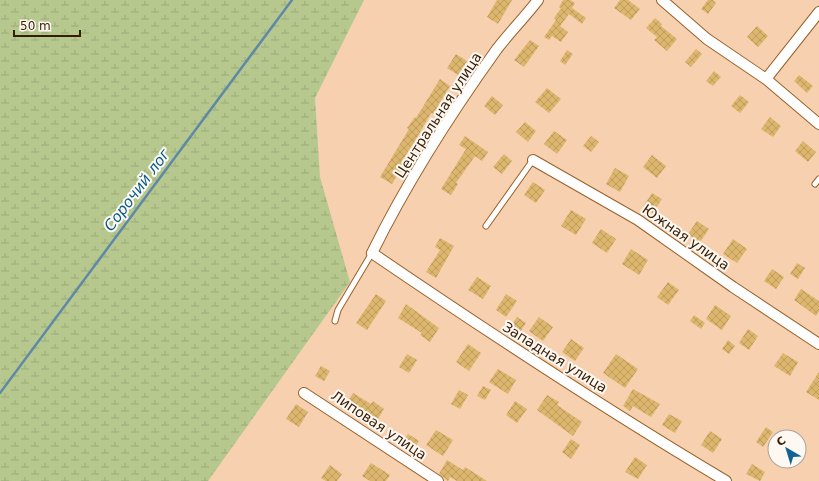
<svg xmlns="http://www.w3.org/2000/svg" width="819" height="481" viewBox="0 0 819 481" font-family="'DejaVu Sans',sans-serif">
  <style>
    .wetland { fill: url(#wetland-marsh) }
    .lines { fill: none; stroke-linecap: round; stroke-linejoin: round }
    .stream { stroke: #5f89a6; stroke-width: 2.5 }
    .building { fill: url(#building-cross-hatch) }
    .lane-casing { stroke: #9a6129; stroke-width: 7 }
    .street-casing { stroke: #9a6129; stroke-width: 12 }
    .lane { stroke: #fff; stroke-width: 5 }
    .street { stroke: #fff; stroke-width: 10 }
    .labels { text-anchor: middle; stroke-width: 4; stroke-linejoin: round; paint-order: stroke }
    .street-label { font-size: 14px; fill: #361e06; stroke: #fef8f2 }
    .water-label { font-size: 15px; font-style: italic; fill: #055c8c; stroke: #fef8f2 }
  </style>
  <defs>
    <pattern id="wetland-marsh" width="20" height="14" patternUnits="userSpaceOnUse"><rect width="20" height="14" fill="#b6c88e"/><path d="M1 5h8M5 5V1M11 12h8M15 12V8" fill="none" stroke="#9dab79"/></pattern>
    <pattern id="building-cross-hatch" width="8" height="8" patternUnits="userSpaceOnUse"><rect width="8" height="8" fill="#ddb66d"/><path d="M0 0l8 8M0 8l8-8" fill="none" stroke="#be9c5d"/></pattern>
  </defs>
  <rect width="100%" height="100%" fill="#f6d0af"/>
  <!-- wetland -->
  <path class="wetland" d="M0 0H364L315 98 320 177 350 282 208 481H0Z"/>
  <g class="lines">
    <!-- stream -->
    <path class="stream" d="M0 393 292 0"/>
  </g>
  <!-- building -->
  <path class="building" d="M497 0H512L498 24 487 17Z
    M563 0H570L575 3 572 8 586 18 582 24 569 14 560 26 568 32 561 42 552 36 549 40 544 37 556 20 554 18 561 8 559 7Z
    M620 0H628L640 9 631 20 614 8Z
    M708 0H713L716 3 708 14 701 9Z
    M655 18 662 24 661 26 677 39 667 51 654 40 657 37 646 28Z
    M757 26 768 36 758 47 747 37Z
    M530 40 539 46 524 67 514 60Z
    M696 49 702 54 691 67 685 62Z
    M567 50 573 54 565 65 560 61Z
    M456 54 467 61 458 75 447 68Z
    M714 71 721 77 713 86 706 81Z
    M799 75 813 86 807 93 794 81Z
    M440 79 450 86 433 114 431 113 415 141 401 162 404 164 392 184 380 177 409 129 407 128 415 117 416 118Z
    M547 88 561 99 549 113 535 102Z
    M740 95 749 102 740 113 731 106Z
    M492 96 503 105 495 115 484 106Z
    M770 117 781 126 773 137 761 129Z
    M525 122 536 131 528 142 516 132Z
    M554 131 567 140 557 154 544 144Z
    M465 136 488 152 482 161 475 156 456 183 458 184 451 195 441 189 466 149 459 145Z
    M591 136 599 142 591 152 583 146Z
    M803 141 816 152 808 162 795 151Z
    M504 154 512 161 502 174 493 167Z
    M652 155 666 166 657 178 643 167Z
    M615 168 629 176 620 192 606 184Z
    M533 182 545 190 536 203 524 195Z
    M652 193 662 199 653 213 643 207Z
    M571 210 586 219 576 235 561 226Z
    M697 221 709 229 700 242 688 234Z
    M601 229 616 239 607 253 592 243Z
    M440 238 454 246 436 278 426 272 440 250 435 247Z
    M733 239 747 249 737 263 723 254Z
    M631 249 648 260 639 275 622 264Z
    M797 263 805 268 798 279 790 274Z
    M772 269 784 277 776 289 764 281Z
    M477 277 491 286 483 299 468 290Z
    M668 282 679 290 668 305 657 297Z
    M801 289 819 301V311L816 316 794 300Z
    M376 294 386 301 367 330 356 323Z
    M506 294 517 301 506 317 496 310Z
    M406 304 439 328 430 342 420 335 422 333 398 318Z
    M715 305 731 316 722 330 706 319Z
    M694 315 705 323 701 329 690 321Z
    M517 317 526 323 518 335 509 329Z
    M539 317 553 327 543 341 529 331Z
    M748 329 758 336 749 350 739 343Z
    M571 339 584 348 575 361 562 352Z
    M728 340 735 346 729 354 722 349Z
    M468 344 481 353 469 371 456 362Z
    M783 353 798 362 790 376 774 366Z
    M407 354 417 360 409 373 399 367Z
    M616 354 638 369 625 388 603 373Z
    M321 366 330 371 324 381 315 376Z
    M498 369 516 380 508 394 489 382Z
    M819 372V400L806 392Z
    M483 386 491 390 485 400 477 396Z
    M633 389 660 404 651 417 633 406 630 411 623 406Z
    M459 390 468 395 460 409 451 404Z
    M353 393 371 404 373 401 384 409 378 419 359 407 355 414 344 408Z
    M547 395 559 402 557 405 582 422 573 436 537 410Z
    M515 401 527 409 517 423 506 415Z
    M296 404 308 412 299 427 286 419Z
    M669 414 682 421 675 433 662 425Z
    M766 427 773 432 763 447 756 442Z
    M436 430 453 440 443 456 426 445Z
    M710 431 722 439 713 453 701 445Z
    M408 434 419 441 411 453 400 446Z
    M571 439 580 445 571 459 562 452Z
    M635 457 647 465 638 479 625 472Z
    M447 460 463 470 465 467 487 481H457L450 477 448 481 439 474Z
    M371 463 390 475 386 481H370L362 476Z
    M752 464 765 472 760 481 746 474Z
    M330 465 342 474 337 481H326L321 478Z"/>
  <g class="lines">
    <!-- lane casing -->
    <g class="lane-casing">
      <path id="lane" d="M815 184 819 179
        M486 226 533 160
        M335 321 338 310 372 253"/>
    </g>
    <!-- street casing -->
    <g class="street-casing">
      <path id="street" d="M538 0C525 17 510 32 497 49 451 113 407 182 372 253 488 332 605 409 726 481
        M662 0 707 39 766 79 819 124
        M766 79 819 12
        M533 160 638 220 733 287 819 344
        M304 393 438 481"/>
    </g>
    <!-- lane -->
    <use href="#lane" class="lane"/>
    <!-- street -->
    <use href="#street" class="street"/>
  </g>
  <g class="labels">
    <!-- street labels -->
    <g class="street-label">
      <text transform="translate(438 115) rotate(-57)" y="5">Центральная улица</text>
      <text transform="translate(686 237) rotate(35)" y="5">Южная улица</text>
      <text transform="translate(555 357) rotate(32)" y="5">Западная улица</text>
      <text transform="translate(379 425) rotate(34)" y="5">Липовая улица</text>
    </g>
    <!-- water labels -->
    <g class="water-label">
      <text transform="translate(137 190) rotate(-53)" y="5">Сорочий лог</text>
    </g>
  </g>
  <!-- north arrow -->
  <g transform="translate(787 449) rotate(322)"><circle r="19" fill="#fef8f2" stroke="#aea194"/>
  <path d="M0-3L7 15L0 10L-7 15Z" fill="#116395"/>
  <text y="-6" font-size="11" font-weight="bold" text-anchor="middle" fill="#361e06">С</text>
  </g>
  <!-- scale -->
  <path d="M14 30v6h66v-6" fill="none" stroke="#361e06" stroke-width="2"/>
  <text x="20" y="30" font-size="12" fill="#361e06" stroke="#fef8f2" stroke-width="3" paint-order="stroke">50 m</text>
</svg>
